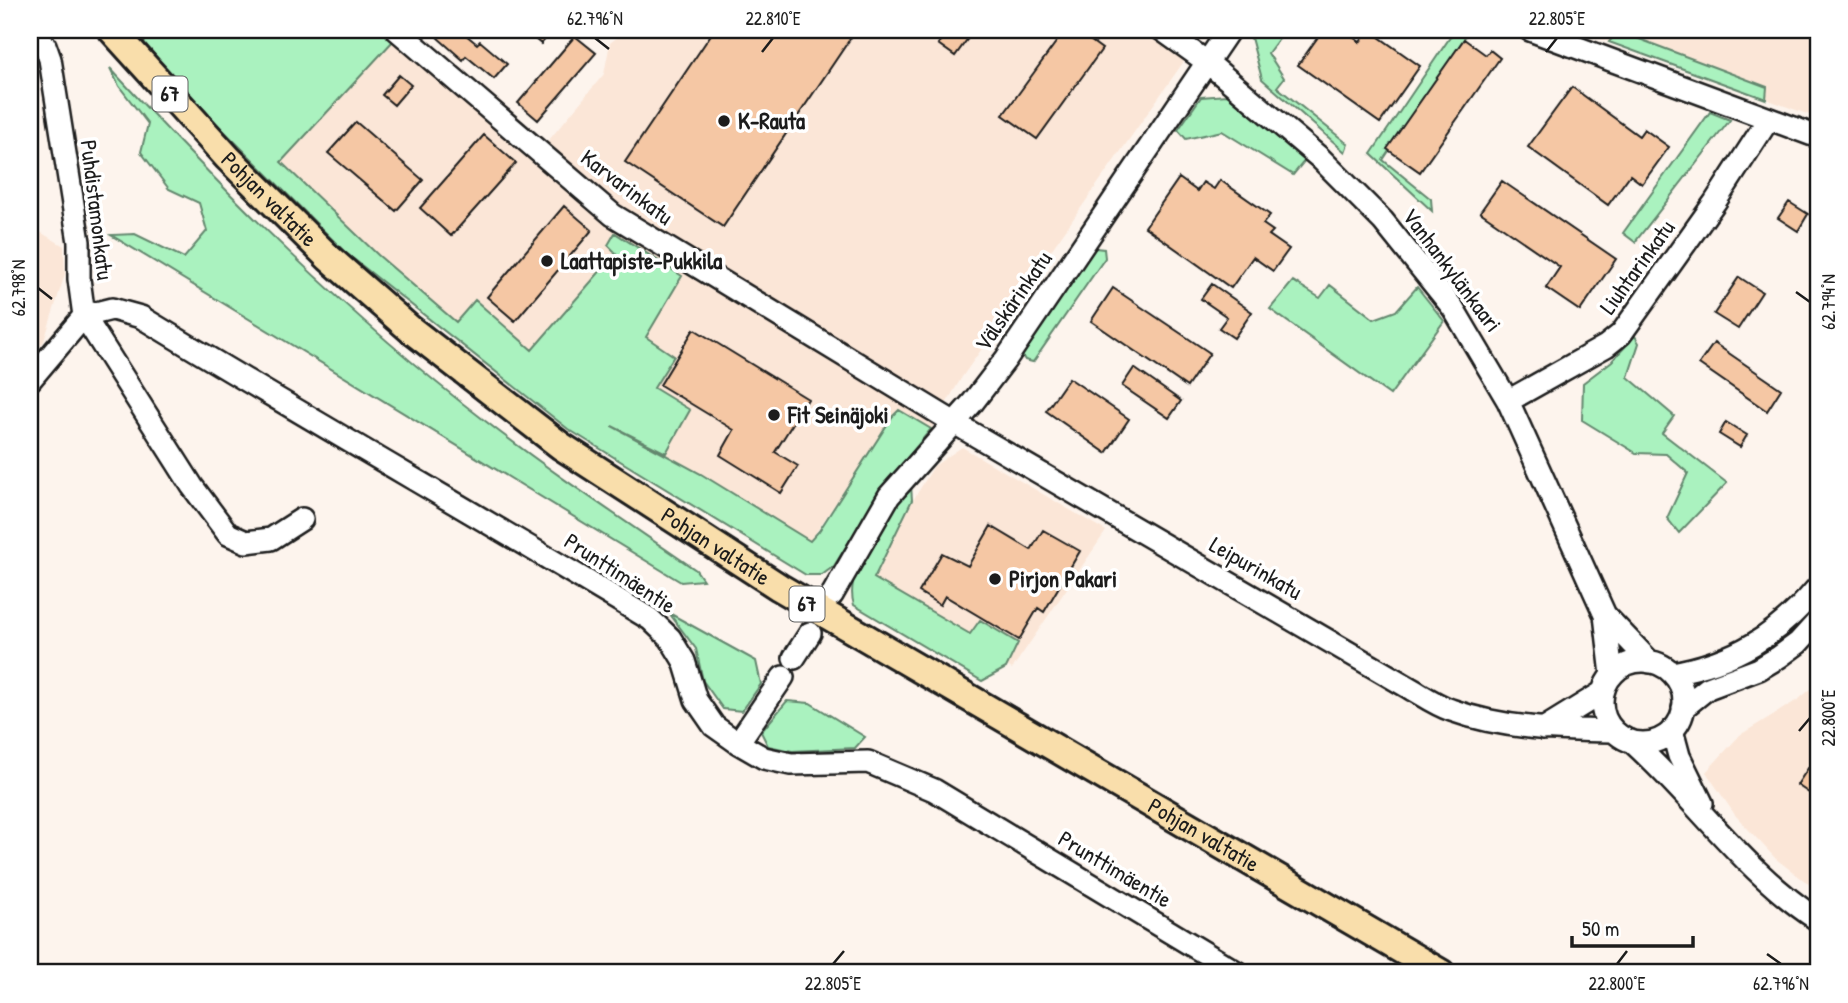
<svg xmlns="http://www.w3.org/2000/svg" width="1848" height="1003" viewBox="0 0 1848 1003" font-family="'Patrick Hand',sans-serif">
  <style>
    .built { fill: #fbe6d7 }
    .green { fill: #aaf2bf; stroke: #63876e; stroke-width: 2 }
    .building { fill: #f5c7a4; stroke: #1c1c1c; stroke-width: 2 }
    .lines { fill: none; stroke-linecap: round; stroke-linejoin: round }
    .minor-casing { stroke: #1c1c1c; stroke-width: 26 }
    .major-casing { stroke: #1c1c1c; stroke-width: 32 }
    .minor { stroke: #fff; stroke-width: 21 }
    .major { stroke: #f9deab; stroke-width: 26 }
    .ticks { fill: none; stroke: #1c1c1c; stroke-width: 2.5 }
    .poi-dot { fill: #1c1c1c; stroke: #fff; stroke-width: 2.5 }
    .labels { text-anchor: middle; stroke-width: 7; stroke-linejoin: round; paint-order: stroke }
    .shield { fill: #fff; stroke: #606060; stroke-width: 2 }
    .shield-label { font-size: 21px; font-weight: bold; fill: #1c1c1c }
    .poi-label { font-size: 23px; font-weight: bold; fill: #1c1c1c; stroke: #fff; text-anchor: start }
    .street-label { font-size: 23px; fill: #1c1c1c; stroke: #fff }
    .neatline { fill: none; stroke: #1c1c1c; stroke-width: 2.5 }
    .ticks-label { font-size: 18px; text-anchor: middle; fill: #1c1c1c }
  </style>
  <rect width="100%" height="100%" fill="#fdf4ed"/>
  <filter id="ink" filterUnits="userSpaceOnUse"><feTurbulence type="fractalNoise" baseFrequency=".0143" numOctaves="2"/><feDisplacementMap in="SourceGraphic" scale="14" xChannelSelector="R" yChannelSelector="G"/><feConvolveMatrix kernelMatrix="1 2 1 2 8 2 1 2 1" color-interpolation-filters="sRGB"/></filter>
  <g filter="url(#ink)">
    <!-- built -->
    <path class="built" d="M627 30H1206L962 377 931 429 899 410 810 541 701 474 549 392 457 322 378 255 280 162 393 41 533 159 604 74 610 43Z
      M1575 30H1818V118L1609 42Z
      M30 226 64 246 65 274 44 341 30 358Z
      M962 447 1106 531 1012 669 864 580 934 466Z
      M1818 683V891L1776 859 1735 815 1706 772 1740 735 1799 699Z"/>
    <!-- green -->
    <path class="green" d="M139 30H380L393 41 281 162 378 255 456 322 475 300 532 350 616 253 608 245 615 233 682 276 646 337 674 356 654 388 690 410 666 453 612 426 701 474 810 541 819 531 892 417 899 410 931 429 881 490 834 566 822 575H806L568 429 346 253 186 93 143 41Z
      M1249 30H1285L1268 53 1284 78 1277 87 1348 144 1345 152 1262 79Z
      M1455 30H1467L1464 39 1383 160 1431 199 1432 211 1371 154Z
      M1618 31 1767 87 1766 99 1609 42Z
      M110 68C225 193 348 316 484 420 552 473 625 521 696 570L703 580 681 582 111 235 135 234 184 258 207 231 199 203 169 189 141 152 148 124 119 86Z
      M1227 95 1306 159 1293 175 1222 131 1186 139 1178 130 1201 97Z
      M1710 112 1730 120 1635 242 1623 233Z
      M1095 248 1104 249 1105 258 1033 362 1025 360 1021 354Z
      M1293 281 1320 298 1330 285 1374 319 1396 311 1417 287 1444 321 1390 395 1270 309Z
      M1635 336 1639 343 1628 377 1674 416 1662 433 1727 483 1679 533 1667 518 1688 473 1666 454 1636 453 1582 420 1583 383 1612 361Z
      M911 485 912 500 874 578 970 634 980 620 1018 643 1006 668 982 681 854 605C842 570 889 512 911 485Z
      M669 613 756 661 761 684 742 711 723 709 703 681 696 649Z
      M787 701 810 703 865 737 855 748 792 751 768 746 761 732Z"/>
    <!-- building -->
    <path class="building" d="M445 30H460L477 44 480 41 507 64 494 79 466 56 463 60 438 38Z
      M524 30H553L541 44Z
      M714 30H850L854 33 723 227 625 162Z
      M932 30H974L955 56 938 44 943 37Z
      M1065 30H1076L1102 49 1037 139 1003 115Z
      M1323 30H1343L1360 42 1369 30 1420 66 1380 123 1298 65Z
      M575 36 596 53 538 120 518 103Z
      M1464 39 1486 55 1490 50 1500 58 1420 172 1387 149Z
      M399 75 411 85 394 105 382 95Z
      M1572 87 1639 136 1644 129 1669 147 1642 184 1630 175 1608 205 1528 147Z
      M356 122 423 180 396 211 328 153Z
      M484 135 516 163 451 236 420 208Z
      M1179 178 1197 191 1203 182 1214 189 1220 180 1270 215 1263 224 1273 231 1269 235 1289 249 1273 271 1253 257 1231 288 1145 227Z
      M1502 181 1616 259 1580 311 1546 288 1560 267 1480 212Z
      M1789 202 1808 214 1798 231 1778 218Z
      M564 206 592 230 515 321 487 297Z
      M1739 277 1762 292 1738 329 1714 314Z
      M1212 284 1252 312 1234 338 1219 328 1227 317 1201 299Z
      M1113 288 1210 353 1187 387 1091 321Z
      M694 329 808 399 775 452 798 466 781 493 720 455 734 430 660 385Z
      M1714 343 1781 389 1767 411 1699 364Z
      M1134 368 1181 401 1169 418 1122 386Z
      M1069 378 1129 419 1106 453 1046 411Z
      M1726 422 1747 435 1740 447 1719 434Z
      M991 526 1031 550 1043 530 1080 551 1044 612 1038 608 1019 640 945 596 940 605 919 592 942 553 968 566Z
      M1818 753V799L1797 785Z"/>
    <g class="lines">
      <!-- minor casing -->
      <g class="minor-casing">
        <path id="minor" d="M397 30 613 215 968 431 1408 687C1422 695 1436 705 1451 710 1503 729 1559 730 1613 731
          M1162 30 1207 62 1320 158 1383 221 1453 308 1508 401 1605 615 1612 675
          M1530 30 1818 137
          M30 38 45 45 50 59 79 242V279L84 316 192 486 228 534 246 542 271 539 302 519
          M84 316 112 309 141 317C310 420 481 517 650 619L670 638 684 661 696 700 714 726 738 743 764 758 791 764 868 762 934 790 1238 973
          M30 380 84 316
          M1508 401 1606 346 1621 334 1715 202 1768 120
          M832 595 889 496 973 402 1006 359 1229 30
          M1605 615 1650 662
          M794 658 810 633
          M1602 702a41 41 0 1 1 82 0a41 41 0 1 1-82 0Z
          M1672 673C1735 662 1777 636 1818 587
          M1683 708 1708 688 1759 669 1779 657 1798 643 1818 621
          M1543 729 1603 692
          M1672 730 1679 756 1702 803
          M1631 741C1696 799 1744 872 1818 920
          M738 743 783 677"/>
      </g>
      <!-- major casing -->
      <g class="major-casing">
        <g id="major">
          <path id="s1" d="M112 30 228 158 329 258 410 329 561 446 779 587 1441 973"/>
        </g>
      </g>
      <!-- minor -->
      <use href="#minor" class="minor"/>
      <!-- major -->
      <use href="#major" class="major"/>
    </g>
  </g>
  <!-- ticks -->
  <path class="ticks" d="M595 38 609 49M762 52 773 38M1546 52 1557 38M38 288 52 299M1796 292 1810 302M1799 731 1810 718M1767 954 1781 964M833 964 844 951M1617 964 1627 951"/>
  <!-- markers -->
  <g class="poi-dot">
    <circle cx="724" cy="121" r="7"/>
    <circle cx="547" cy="261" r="7"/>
    <circle cx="774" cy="415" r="7"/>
    <circle cx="995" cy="579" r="7"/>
  </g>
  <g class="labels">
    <!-- shield labels -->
    <g class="shield">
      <rect x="152.5" y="76.5" width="35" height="35" rx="5"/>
      <rect x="789.5" y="586.5" width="35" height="35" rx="5"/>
    </g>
    <g class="shield-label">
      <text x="170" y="101">67</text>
      <text x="807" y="611">67</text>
    </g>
    <!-- poi labels -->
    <g class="poi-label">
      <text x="738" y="129">K-Rauta</text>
      <text x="561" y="269">Laattapiste-Pukkila</text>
      <text x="788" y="423">Fit Seinäjoki</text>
      <text x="1009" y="587">Pirjon Pakari</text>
    </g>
    <!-- street labels -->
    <g class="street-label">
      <text transform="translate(627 187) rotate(37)" y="8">Karvarinkatu</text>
      <text dy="8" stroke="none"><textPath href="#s1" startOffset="231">Pohjan valtatie</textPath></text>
      <text transform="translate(97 210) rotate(83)" y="8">Puhdistamonkatu</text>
      <text transform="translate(1637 267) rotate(-54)" y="8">Liuhtarinkatu</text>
      <text transform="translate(1452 270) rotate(53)" y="8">Vanhankylänkaari</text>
      <text transform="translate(1013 301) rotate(-55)" y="8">Välskärinkatu</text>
      <text dy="8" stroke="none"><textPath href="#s1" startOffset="798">Pohjan valtatie</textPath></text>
      <text transform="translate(1256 568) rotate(30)" y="8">Leipurinkatu</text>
      <text transform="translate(620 573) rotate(33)" y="8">Prunttimäentie</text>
      <text dy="8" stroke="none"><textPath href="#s1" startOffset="1365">Pohjan valtatie</textPath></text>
      <text transform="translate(1115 869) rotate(31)" y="8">Prunttimäentie</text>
    </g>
  </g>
  <!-- margin -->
  <rect width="1848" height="1003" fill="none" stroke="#fff" stroke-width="77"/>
  <!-- scale -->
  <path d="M1572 936v10h121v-10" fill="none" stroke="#1c1c1c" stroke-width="3.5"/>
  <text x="1582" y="936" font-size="21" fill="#1c1c1c" stroke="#ffffff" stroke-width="5" paint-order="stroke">50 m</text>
  <rect x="38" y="38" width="1772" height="926" class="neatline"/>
  <g class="ticks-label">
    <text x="595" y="25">62.796°N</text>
    <text x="773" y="25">22.810°E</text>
    <text x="1557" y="25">22.805°E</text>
    <text transform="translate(19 288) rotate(-90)" y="6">62.798°N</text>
    <text transform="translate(1829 302) rotate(-90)" y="6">62.794°N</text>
    <text transform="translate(1829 718) rotate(-90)" y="6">22.800°E</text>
    <text x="833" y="990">22.805°E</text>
    <text x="1617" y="990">22.800°E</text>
    <text x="1781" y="990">62.796°N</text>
  </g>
</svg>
